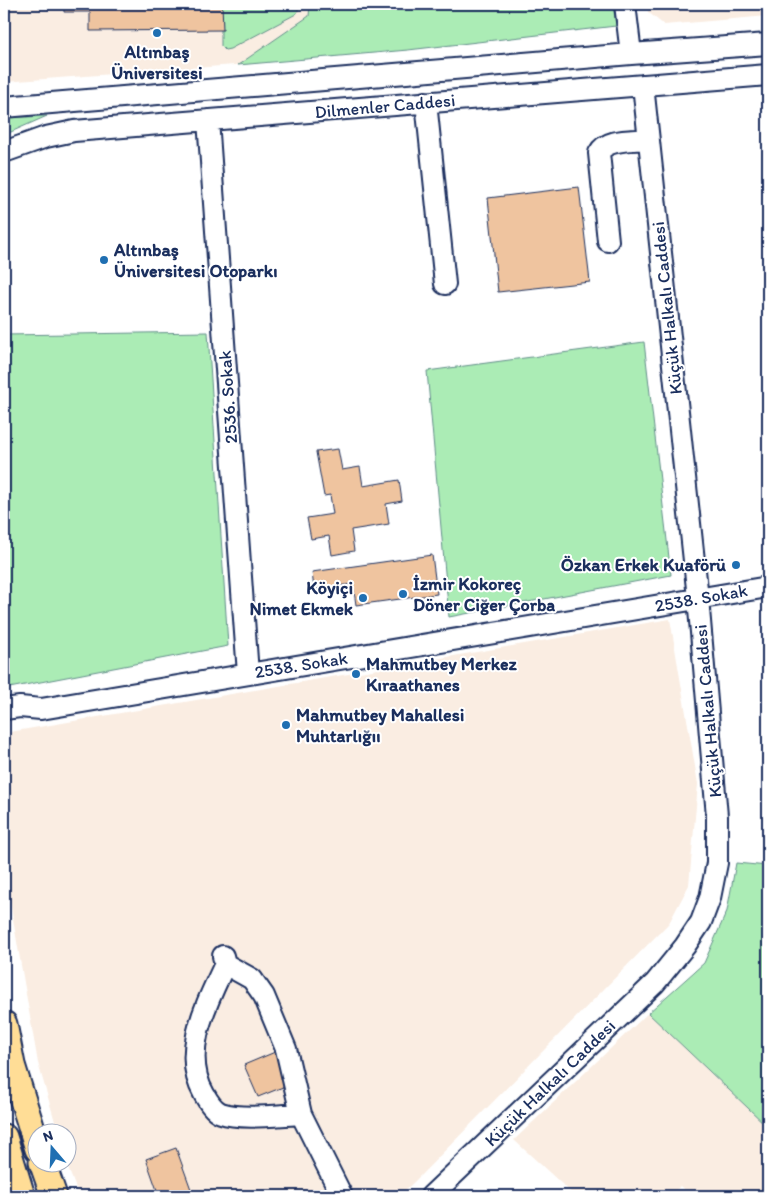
<svg xmlns="http://www.w3.org/2000/svg" width="772" height="1200" viewBox="0 0 772 1200" font-family="Itim,sans-serif">
  <style>
    .built { fill: #faede2 }
    .green { fill: #abecb5; stroke: #638e8a }
    .building { fill: #efc49f; stroke: #1b2f5e }
    .lines { fill: none; stroke-linecap: round; stroke-linejoin: round }
    .minor-casing { stroke: #1b2f5e; stroke-width: 24 }
    .major-casing { stroke: #1b2f5e; stroke-width: 29 }
    .minor { stroke: #fff; stroke-width: 20 }
    .major { stroke: #ffdd96; stroke-width: 25 }
    .poi-dot { fill: #1f6fb2; stroke: #fff; stroke-width: 2 }
    .labels { text-anchor: middle; stroke-width: 4; stroke-linejoin: round; paint-order: stroke }
    .poi-label { font-size: 18px; font-weight: bold; fill: #1b2f5e; stroke: #fff; text-anchor: start }
    .street-label { font-size: 18px; fill: #1b2f5e; stroke: #fff }
  </style>
  <rect width="100%" height="100%" fill="#fff"/>
  <filter id="ink" filterUnits="userSpaceOnUse"><feTurbulence type="fractalNoise" baseFrequency=".02" numOctaves="2"/><feDisplacementMap in="SourceGraphic" scale="10" xChannelSelector="R" yChannelSelector="G"/><feConvolveMatrix kernelMatrix="1 2 1 2 8 2 1 2 1" color-interpolation-filters="sRGB"/></filter>
  <g filter="url(#ink)">
    <!-- built -->
    <path class="built" d="M4 4H359L263 63 4 82Z
      M647 4H768V16L664 25 648 12Z
      M670 619 698 784 689 885 669 923 415 1181 399 1196H79L66 1163 68 1162V1132H58L38 1063 4 867V733Z
      M648 1013 768 1127V1196H691L680 1186 671 1196H575L514 1140Z"/>
    <!-- green -->
    <path class="green" d="M221 4H298V11L296 14 230 49 225 50 221 46Z
      M310 4H613L616 26 408 50 238 65 309 16Z
      M47 116 4 135V118Z
      M208 332 228 646 4 689V335Z
      M644 342 671 575 449 617 427 371Z
      M736 863 768 866V1127L648 1013 704 963 727 911Z"/>
    <!-- building -->
    <path class="building" d="M64 4H222L223 30 90 31V12H64Z
      M579 187 590 282 498 292 488 198Z
      M338 449 342 470 360 467 363 486 399 480 402 501 386 504 389 524 351 530 354 551 332 555 329 536 311 539 307 518 333 514 330 495 324 496 316 452Z
      M432 555 437 594 356 605 353 584 314 589 312 572Z
      M275 1052 288 1085 258 1097 244 1065Z
      M176 1148 192 1192 181 1196H159L146 1159Z"/>
    <g class="lines">
      <!-- minor casing -->
      <g class="minor-casing">
        <path id="minor" d="M625 4 631 54
          M426 102 445 284
          M4 107 631 54 768 44
          M208 120 248 674
          M4 152 46 137 74 131 768 75
          M608 241 599 153C606 138 634 141 648 139
          M4 709 20 707 41 709 768 587
          M223 956 225 964 252 979 264 996 286 1049 301 1114 342 1196
          M225 964C207 1003 180 1052 204 1094 208 1101 213 1110 221 1113 241 1120 279 1115 301 1114
          M431 1196 655 983 685 946 701 922 710 898 717 863V816L698 598 643 85"/>
      </g>
      <!-- major casing -->
      <g class="major-casing">
        <path id="major" d="M4 1024 12 1065 38 1149
          M4 1137 22 1196
          M42 1162 54 1196"/>
      </g>
      <!-- minor -->
      <use href="#minor" class="minor"/>
      <!-- major -->
      <use href="#major" class="major"/>
    </g>
  </g>
  <!-- markers -->
  <g class="poi-dot">
    <circle cx="157" cy="33" r="5"/>
    <circle cx="104" cy="260" r="5"/>
    <circle cx="736" cy="565" r="5"/>
    <circle cx="403" cy="594" r="5"/>
    <circle cx="363" cy="598" r="5"/>
    <circle cx="356" cy="674" r="5"/>
    <circle cx="286" cy="725" r="5"/>
  </g>
  <g class="labels">
    <!-- poi labels -->
    <g class="poi-label">
      <text x="157" y="58" text-anchor="middle">Altınbaş<tspan x="157" dy="21">Üniversitesi</tspan></text>
      <text x="114" y="256">Altınbaş<tspan x="114" dy="21">Üniversitesi Otoparkı</tspan></text>
      <text x="726" y="571" text-anchor="end">Özkan Erkek Kuaförü</text>
      <text x="413" y="590">İzmir Kokoreç<tspan x="413" dy="21">Döner Ciğer Çorba</tspan></text>
      <text x="353" y="594" text-anchor="end">Köyiçi<tspan x="353" dy="21">Nimet Ekmek</tspan></text>
      <text x="366" y="670">Mahmutbey Merkez<tspan x="366" dy="21">Kıraathanes</tspan></text>
      <text x="296" y="721">Mahmutbey Mahallesi<tspan x="296" dy="21">Muhtarlığıı</tspan></text>
    </g>
    <!-- street labels -->
    <g class="street-label">
      <text transform="translate(385 106) rotate(-5)" y="6">Dilmenler Caddesi</text>
      <text transform="translate(667 308) rotate(-96)" y="6">Küçük Halkalı Caddesi</text>
      <text transform="translate(228 397) rotate(-94)" y="6">2536. Sokak</text>
      <text transform="translate(701 598) rotate(-10)" y="6">2538. Sokak</text>
      <text transform="translate(301 665) rotate(-9)" y="6">2538. Sokak</text>
      <text transform="translate(708 711) rotate(-95)" y="6">Küçük Halkalı Caddesi</text>
      <text transform="translate(550 1083) rotate(-44)" y="6">Küçük Halkalı Caddesi</text>
    </g>
  </g>
  <!-- margin -->
  <rect width="772" height="1200" fill="none" stroke="#fff" stroke-width="20"/>
  <rect x="10" y="10" width="752" height="1180" fill="none" stroke="#1b2f5e" stroke-width="2" filter="url(#ink)"/>
  <!-- north arrow -->
  <g transform="translate(52 1148) rotate(341)"><circle r="24" fill="#ffffff" stroke="#a4acbf"/>
  <path d="M0-4L9 19L0 12L-9 19Z" fill="#1f6fb2"/>
  <text y="-8" font-size="14" font-weight="bold" text-anchor="middle" fill="#1b2f5e">N</text>
  </g>
</svg>
